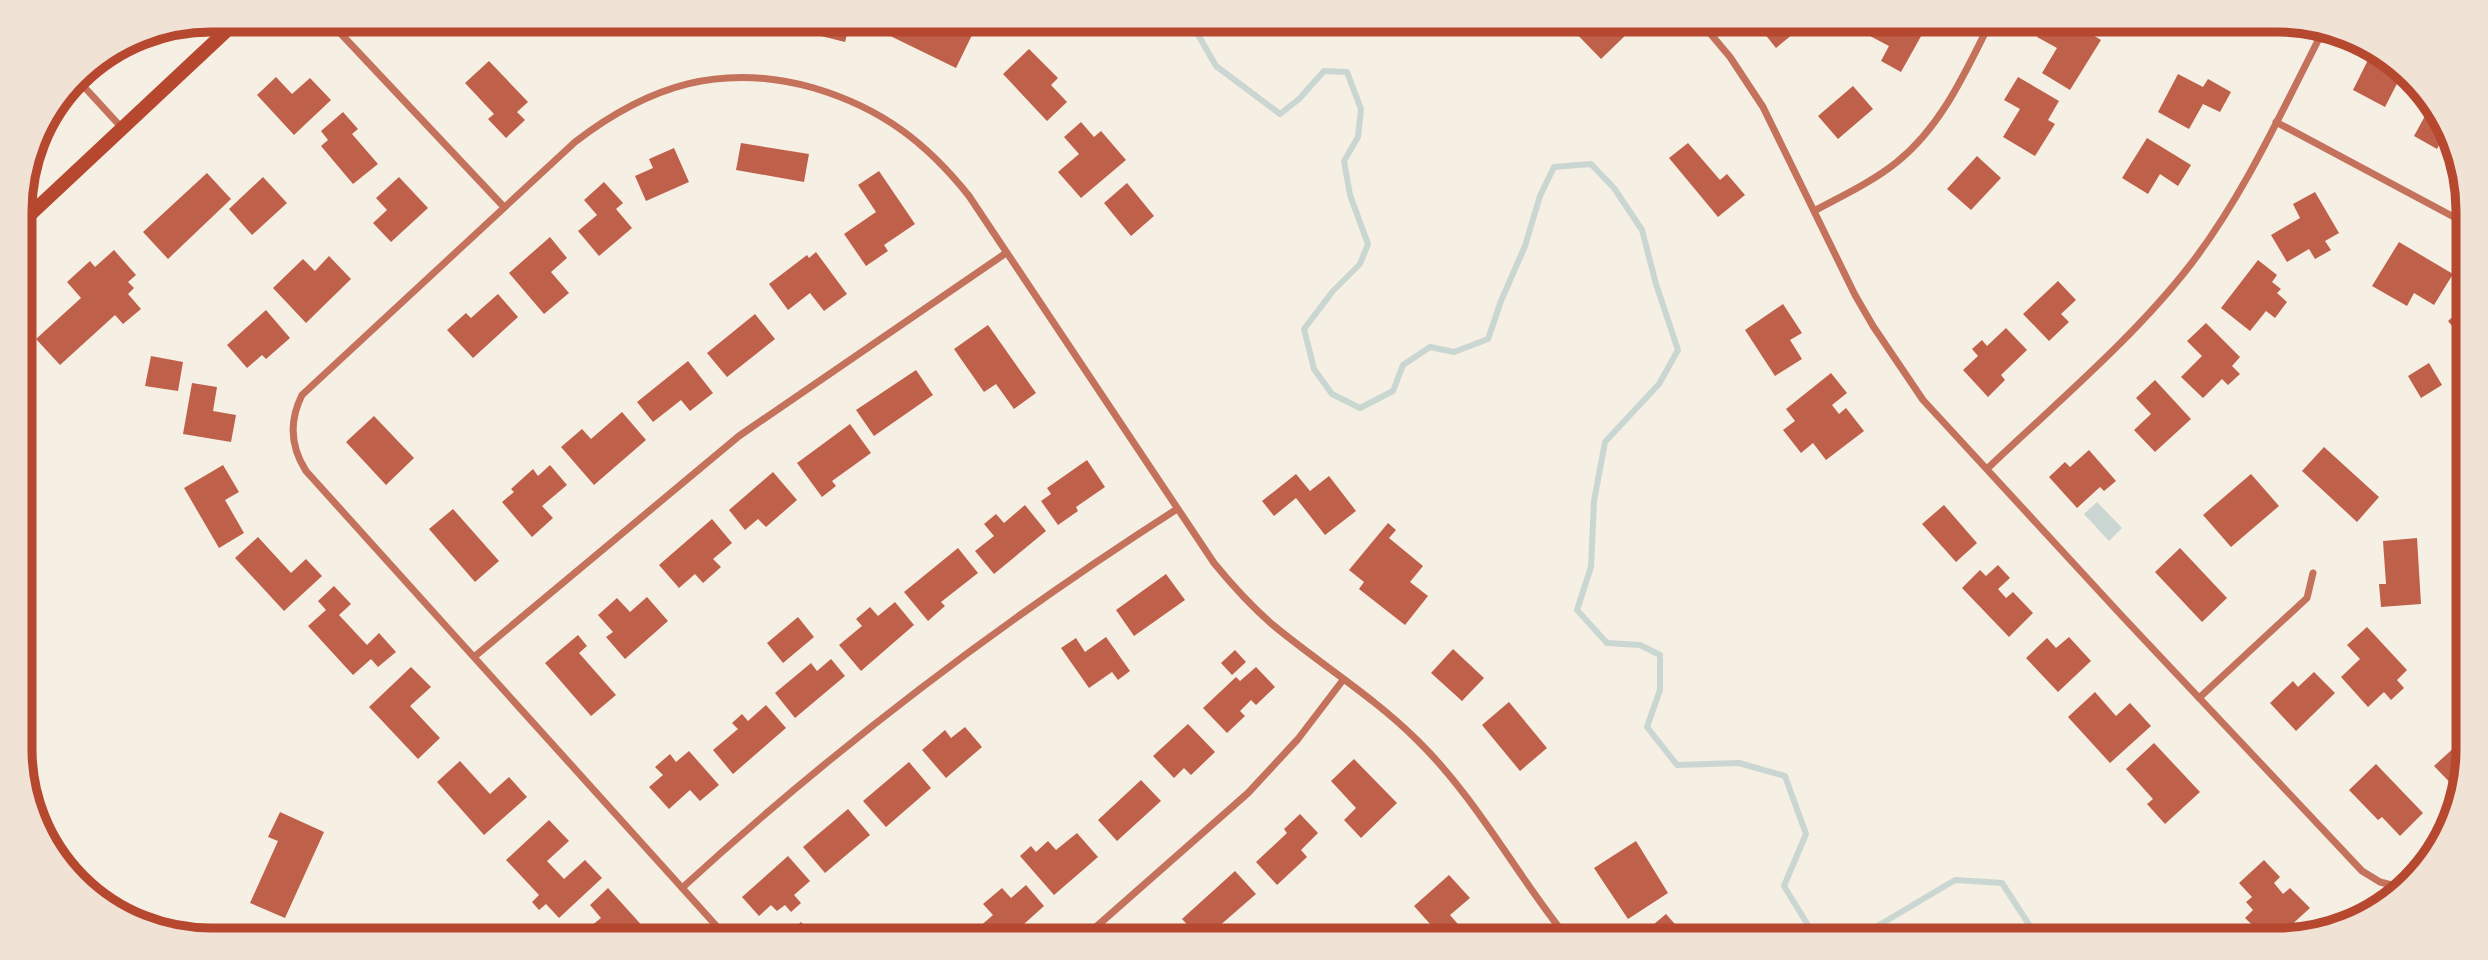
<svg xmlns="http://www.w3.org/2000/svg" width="2488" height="960" viewBox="0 0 2488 960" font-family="'Varela Round',sans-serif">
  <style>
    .water { fill: #c9d6d2 }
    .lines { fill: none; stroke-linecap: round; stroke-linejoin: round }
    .stream { stroke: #c9d6d2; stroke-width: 6 }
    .building { fill: #bf614a }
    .minor { stroke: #c5725c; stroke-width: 7 }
    .secondary { stroke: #b5482f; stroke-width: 14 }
    .rim { fill: none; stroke: #b5482f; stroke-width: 9 }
  </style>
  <rect width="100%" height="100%" fill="#f6efe4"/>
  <!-- water -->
  <path class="water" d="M2097 502 2122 528 2109 541 2084 514Z"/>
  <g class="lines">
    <!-- stream -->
    <path class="stream" d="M1189 19 1216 66 1280 114 1299 99 1324 71 1347 72 1361 109 1358 137 1344 161 1350 195 1368 244 1360 264 1333 291 1304 329 1314 369 1332 394 1360 408 1393 391 1403 365 1430 347 1454 352 1488 339 1501 301 1525 246 1540 196 1554 167 1591 164 1614 188 1642 230 1656 284 1678 350 1659 384 1605 442 1594 501 1591 567 1577 610 1607 643 1640 645 1660 655V690L1647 727 1677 765 1739 763 1785 776 1806 834 1784 886 1817 940
      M1854 940 1955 880 2002 883 2039 940"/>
  </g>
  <!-- building -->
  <path class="building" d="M697 19H732V22H722V28H697Z
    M799 19H851L845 42 817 35 819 27 798 22Z
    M886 19H944L973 33 956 68 880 31Z
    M1568 19H1623L1632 29 1601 59 1565 22Z
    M1771 19H1791L1799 29 1776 48 1760 28Z
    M1879 19 1889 23 1891 19H1924L1929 22 1901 72 1881 61 1889 46 1870 36Z
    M2048 19H2066L2101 40 2070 90 2042 73 2057 48 2037 37Z
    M1029 49 1058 78 1051 85 1067 102 1047 121 1003 74Z
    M2372 52 2403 72 2385 107 2353 90Z
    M489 61 528 102 517 112 525 120 506 138 488 119 494 114 465 83Z
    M2178 74 2203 87 2208 79 2231 92 2220 112 2203 104 2189 129 2158 112Z
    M276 77 292 94 310 78 331 100 294 135 257 95Z
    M2018 77 2059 101 2048 120 2055 124 2035 156 2003 137 2020 109 2004 100Z
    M1853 86 1873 109 1838 139 1818 116Z
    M2431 105 2444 135 2437 149 2414 136Z
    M343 112 358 129 352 134 378 164 353 184 321 146 328 140 321 131Z
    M1081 122 1094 137 1101 131 1126 160 1081 198 1058 172 1079 154 1064 137Z
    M2147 138 2191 165 2178 186 2160 174 2148 194 2122 178Z
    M741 143 809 154 804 182 736 170Z
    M1688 143 1720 180 1727 174 1745 195 1718 217 1669 158Z
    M674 148 689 182 646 201 635 176 653 168 649 159Z
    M1977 156 2001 178 1971 210 1947 189Z
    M879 171 915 224 884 245 888 251 866 266 844 234 876 212 858 185Z
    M207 173 231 199 168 259 143 232Z
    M263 177 287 203 252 235 229 209Z
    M399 177 428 208 391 242 373 223 387 210 376 198Z
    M604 182 623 203 616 209 632 228 599 256 578 231 597 215 584 200Z
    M1127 183 1154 216 1131 236 1104 203Z
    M2315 192 2339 233 2325 241 2331 250 2315 259 2309 249 2287 262 2271 235 2300 218 2293 204Z
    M550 237 567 258 551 272 569 293 544 314 509 273Z
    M2399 242 2453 274 2434 305 2414 293 2407 306 2372 286Z
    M114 250 136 275 128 282 134 288 128 294 141 309 123 324 115 315 60 365 36 339 81 298 67 282 90 261 95 267Z
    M816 252 847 294 824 311 810 293 788 310 769 284 807 255 809 258Z
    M329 256 351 279 306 323 273 288 303 259 315 271Z
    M2258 260 2277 275 2272 282 2281 289 2277 293 2287 302 2275 318 2266 311 2250 331 2221 308Z
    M2058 281 2076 300 2061 314 2069 322 2049 341 2023 314Z
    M498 294 518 317 473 358 447 330 466 313 471 318Z
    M1783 304 1802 333 1790 340 1802 359 1775 376 1745 330Z
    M2467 305 2468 345 2448 321Z
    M266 310 290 338 266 359 262 355 247 368 227 345Z
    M755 314 775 339 727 377 707 353Z
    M2206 323 2240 357 2232 366 2240 374 2228 385 2222 379 2203 398 2181 377 2202 356 2187 341Z
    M988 325 1036 393 1014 409 996 384 984 392 954 349Z
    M2006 328 2027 350 2001 375 2005 380 1988 397 1963 370 1978 356 1972 349 1982 340 1987 346Z
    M151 356 183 362 178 391 145 386Z
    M688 361 713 393 690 411 681 400 653 422 637 402Z
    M2429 363 2442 385 2421 398 2408 376Z
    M916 370 933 395 874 436 856 410Z
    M1831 373 1847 393 1832 405 1839 414 1846 408 1864 431 1826 460 1813 443 1801 453 1783 430 1795 421 1786 409Z
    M2155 380 2191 419 2155 452 2134 430 2151 414 2136 398Z
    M192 383 217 387 213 411 236 415 231 442 183 434Z
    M622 412 646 440 594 485 561 447 582 429 591 439Z
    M374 416 414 458 386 485 346 442Z
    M850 424 871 453 832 481 836 486 822 497 797 463Z
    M2324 447 2379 497 2357 522 2302 471Z
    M2089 450 2116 481 2104 491 2100 487 2077 508 2049 477 2065 462 2070 467Z
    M1087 460 1105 487 1076 507 1078 511 1058 525 1041 501 1051 494 1047 488Z
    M223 465 239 492 225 500 244 533 219 548 184 488Z
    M550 465 567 485 542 506 553 518 532 537 502 502 514 492 511 489 533 469 538 476Z
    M773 472 797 500 766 527 758 519 745 530 729 510Z
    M1296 474 1310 491 1329 476 1356 511 1325 535 1296 498 1274 516 1262 501Z
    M2251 474 2279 506 2231 547 2203 515Z
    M1025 505 1046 531 994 574 975 551 994 536 984 524 996 514 1004 523Z
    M1944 505 1977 543 1956 562 1922 524Z
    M453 509 499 561 475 582 429 529Z
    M712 519 732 543 713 559 721 567 703 583 695 574 679 588 659 565Z
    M1388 523 1396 530 1389 538 1423 566 1410 582 1428 596 1405 625 1359 589 1364 582 1349 570Z
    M258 537 291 573 306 559 322 576 284 611 235 558Z
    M2417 538 2421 604 2381 607 2379 584H2386L2383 541Z
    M958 548 978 573 941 602 945 606 928 621 904 592Z
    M2180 548 2227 598 2202 622 2155 572Z
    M1998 565 2010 578 1998 589 2006 598 2013 592 2033 613 2009 637 1962 588 1980 570 1986 576Z
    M1166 574 1185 600 1134 636 1116 610Z
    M334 586 351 604 339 615 367 645 379 633 396 652 378 667 371 659 353 675 308 626 326 610 318 601Z
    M647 597 668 621 625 659 606 637 613 632 598 615 617 598 630 612Z
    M895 602 914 625 861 671 839 645 862 626 856 619 870 607 878 616Z
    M798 617 814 637 783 663 767 643Z
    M2367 627 2407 670 2397 680 2404 688 2391 700 2384 692 2368 707 2341 677 2360 659 2347 645Z
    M578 635 587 646 579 653 616 695 591 716 545 663Z
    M1106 637 1130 671 1118 680 1112 672 1089 688 1061 648 1076 638 1085 652Z
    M2069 637 2091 661 2058 692 2026 658 2047 638 2056 648Z
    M1453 649 1484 678 1462 701 1431 673Z
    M1235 650 1246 662 1232 675 1221 663Z
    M831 659 845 676 795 718 775 693 811 663 817 671Z
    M411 667 431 687 410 706 440 738 418 759 369 707Z
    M1256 667 1275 687 1256 705 1251 700 1240 711 1245 716 1227 733 1203 708 1236 677 1240 681Z
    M2314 672 2335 693 2296 731 2270 703 2293 681 2298 687Z
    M2095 692 2116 716 2130 703 2151 726 2110 763 2068 717Z
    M1509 702 1547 748 1520 771 1482 725Z
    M766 705 786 728 733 774 713 750 738 729 732 723 742 714 748 721Z
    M1188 724 1215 752 1191 775 1184 768 1174 778 1153 756Z
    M965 727 982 747 946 778 922 750 945 730 951 738Z
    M2469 734V749L2461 794 2434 766Z
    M2154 743 2200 792 2165 824 2147 804 2153 799 2126 769Z
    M689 751 719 785 700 801 690 790 669 809 649 787 663 775 655 767 670 754 676 762Z
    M1354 759 1397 803 1361 838 1344 820 1356 808 1331 781Z
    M460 761 490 794 509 777 527 797 484 835 437 782Z
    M909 762 931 788 886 827 863 801Z
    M2376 764 2423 813 2400 836 2382 817 2378 820 2349 790Z
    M1141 780 1161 801 1117 841 1098 820Z
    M848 809 870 835 825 873 803 847Z
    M280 812 324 832 285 918 250 903 278 841 268 837Z
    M1300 814 1318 833 1301 850 1307 857 1277 885 1256 862 1287 833 1284 829Z
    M549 820 569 841 547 861 564 879 585 860 602 878 559 918 546 904 539 910 532 902 539 895 506 860Z
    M1077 833 1098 857 1054 895 1020 856 1031 846 1036 852 1048 841 1056 850Z
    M1636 841 1668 893 1628 919 1594 868Z
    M788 856 810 881 794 895 801 903 791 912 785 905 777 911 771 905 759 916 742 897Z
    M2264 860 2280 877 2274 883 2283 894 2290 888 2310 908 2278 937 2275 934 2268 940 2245 918 2253 910 2246 902 2252 897 2239 883Z
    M1235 871 1256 894 1202 941 1182 919Z
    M1449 875 1470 898 1450 915 1471 939 1470 941H1437L1434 938 1439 934 1414 906Z
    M1026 885 1044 906 1005 941H989L978 928 993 915 983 904 1002 888 1011 898Z
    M608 888 656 941H605L591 926 601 918 590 905Z
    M1666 914 1689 940H1646L1641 935Z
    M801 922 819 941H788L785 937Z
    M1170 928 1181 941H1156Z
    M227 930 236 941H215Z
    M962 932 970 941H953Z"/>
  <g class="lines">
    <!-- minor -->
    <path class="minor" d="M327 19 504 207
      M1698 19 1730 57 1763 107 1855 295 1873 326 1923 400 2122 616 2362 871 2380 882 2403 888
      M76 78 122 128
      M2276 122 2467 224
      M1814 211C1842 196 1872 182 1897 162 1943 125 1966 70 1992 19
      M1987 469C2055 404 2134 338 2191 264 2246 192 2283 108 2325 27
      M474 657 739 436 1006 253
      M2199 698 2307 598 2313 573
      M682 888C838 745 999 623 1177 509
      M1543 940 1558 927
      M730 941 306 471C290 446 289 421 302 395L575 142C649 85 722 62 814 88 881 108 926 142 969 196L1214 563C1232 585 1251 606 1273 625 1320 664 1374 697 1418 741 1477 799 1517 876 1569 940
      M1080 941 1248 793 1298 739 1343 680"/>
    <!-- secondary -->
    <path class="secondary" d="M20 224 239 19"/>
  </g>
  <!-- crop -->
  <path d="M0 0H2488V960H0ZM211 32H2277A179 179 0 0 1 2456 211V749A179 179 0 0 1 2277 928H211A179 179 0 0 1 32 749V211A179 179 0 0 1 211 32Z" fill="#f1e2d6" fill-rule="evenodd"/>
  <path class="rim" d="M211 32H2277A179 179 0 0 1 2456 211V749A179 179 0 0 1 2277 928H211A179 179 0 0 1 32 749V211A179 179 0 0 1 211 32Z"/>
</svg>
